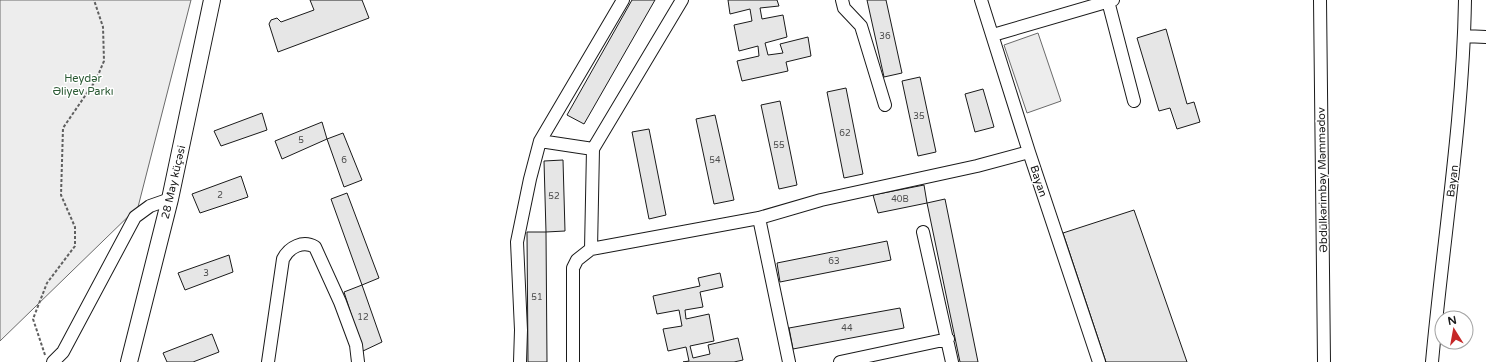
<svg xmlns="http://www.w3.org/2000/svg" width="1486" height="362" viewBox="0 0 1486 362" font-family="'Varela Round',sans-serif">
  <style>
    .built { fill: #ededed; stroke: #6a6a6a }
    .building { fill: #e6e6e6; stroke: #1a1a1a }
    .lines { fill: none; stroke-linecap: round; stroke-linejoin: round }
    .minor-casing { stroke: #1a1a1a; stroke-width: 14 }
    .major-casing { stroke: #1a1a1a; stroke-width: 18 }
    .path { stroke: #5f5f5f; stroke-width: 2; stroke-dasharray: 3 2; stroke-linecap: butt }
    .minor { stroke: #fff; stroke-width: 12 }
    .major { stroke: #fff; stroke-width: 16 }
    .labels { text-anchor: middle; stroke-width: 3; stroke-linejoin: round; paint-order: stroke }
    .number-label { font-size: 9px; fill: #4d4d4d }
    .park-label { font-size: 11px; fill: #2b5a34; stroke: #fff }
    .street-label { font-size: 11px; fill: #1a1a1a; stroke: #fff }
  </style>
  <rect width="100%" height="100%" fill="#fff"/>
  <!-- built -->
  <path class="built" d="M0 0H191L138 207 0 341Z
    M1038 33 1061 101 1027 113 1004 45Z"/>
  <!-- building -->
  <path class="building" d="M310 0H362L369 18 278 52 269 24 271 20 277 18 281 22 314 10Z
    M632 0H655L584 124 567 115Z
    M728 0H777L779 6 760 8 762 19 783 15 787 37 765 43 768 55 783 53 780 44 808 37 811 56 786 62 788 71 742 81 737 61 759 56 758 46 739 51 734 25 752 21 750 9 730 14Z
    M867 0H886L902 73 884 77Z
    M1166 29 1187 104 1194 102 1200 122 1177 129 1170 108 1159 111 1137 38Z
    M920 77 936 152 918 156 902 81Z
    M846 88 863 174 844 178 827 92Z
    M983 89 994 127 975 132 965 94Z
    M780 101 797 185 779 189 761 105Z
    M262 113 267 130 221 146 214 131Z
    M715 115 734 200 714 204 696 119Z
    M322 122 327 139 282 159 275 141Z
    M649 129 666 215 649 219 632 132Z
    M343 133 362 180 344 187 327 139Z
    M563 160 565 231 546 232 544 161Z
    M241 176 248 197 200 213 192 194Z
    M924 185 927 203 878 213 873 195Z
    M347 193 379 278 362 285 331 199Z
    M945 199 978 362H960L927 203Z
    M1134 210 1187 362H1106L1063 233Z
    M527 232H546L547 362H528Z
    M887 241 891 260 780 282 777 263Z
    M229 255 233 272 185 290 178 273Z
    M720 273 723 287 700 292 703 307 685 310 686 319 709 314 714 341 690 346 693 358 710 354 708 345 738 338 743 360 734 362H683L689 361 686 347 668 351 663 329 682 326 679 310 657 314 653 296 700 286 698 278Z
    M362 285 382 342 363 351 344 292Z
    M900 308 904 328 793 349 789 328Z
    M212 334 219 352 193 362H167L163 353Z"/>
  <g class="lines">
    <!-- minor casing -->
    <g class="minor-casing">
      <path id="minor" d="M842 0 844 8 861 26 885 105
        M981 0 1029 152 1099 362
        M1320 0 1324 361
        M1108 1 1134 101
        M993 35 1113 0
        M1464 36 1486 37
        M540 141 593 149
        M759 218 789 362
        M923 232 952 362
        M591 249 593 149 682 0
        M53 362 63 352 135 217 150 206 170 199
        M268 362 283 259C289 247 303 240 315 247L340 302 356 345 358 362
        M520 362 521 330 517 242 530 179 540 141 623 0
        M573 362V268L577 260 591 249 759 218 821 200 977 166 1029 152
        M840 362 948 339
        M1432 362C1443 241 1463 121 1465 0"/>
    </g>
    <!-- major casing -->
    <g class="major-casing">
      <path id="major" d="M129 362 170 199 212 0"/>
    </g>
    <!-- path -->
    <path class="path" d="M45 355 33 319 47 283 75 246V227L61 195 63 128 96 80 104 61 103 27 94 0"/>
    <!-- minor -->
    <use href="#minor" class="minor"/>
    <!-- major -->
    <use href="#major" class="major"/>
  </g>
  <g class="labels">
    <!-- number labels -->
    <g class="number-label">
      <text x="885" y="39">36</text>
      <text x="919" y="119">35</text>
      <text x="845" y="136">62</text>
      <text x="301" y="143">5</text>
      <text x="779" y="148">55</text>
      <text x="344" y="163">6</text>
      <text x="715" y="163">54</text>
      <text x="220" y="198">2</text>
      <text x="554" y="199">52</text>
      <text x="900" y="202">40B</text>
      <text x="834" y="264">63</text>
      <text x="206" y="276">3</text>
      <text x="537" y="300">51</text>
      <text x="363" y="320">12</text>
      <text x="847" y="331">44</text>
    </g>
    <!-- park labels -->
    <g class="park-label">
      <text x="83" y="82">Heydər<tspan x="83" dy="13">Əliyev Parkı</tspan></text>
    </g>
    <!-- street labels -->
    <g class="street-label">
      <text transform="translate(1322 180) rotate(-91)" y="4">Əbdülkərimbəy Məmmədov</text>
      <text transform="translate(1039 181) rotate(72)" y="4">Bayan</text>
      <text transform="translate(1452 181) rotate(-83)" y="4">Bayan</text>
      <text transform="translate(173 182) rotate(-77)" y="4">28 May küçəsi</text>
    </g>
  </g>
  <!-- north arrow -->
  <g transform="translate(1454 330) rotate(349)"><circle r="19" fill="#ffffff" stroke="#a3a3a3"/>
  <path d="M0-3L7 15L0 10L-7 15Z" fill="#c62828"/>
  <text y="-6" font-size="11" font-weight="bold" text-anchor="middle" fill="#1a1a1a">N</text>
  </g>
</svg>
